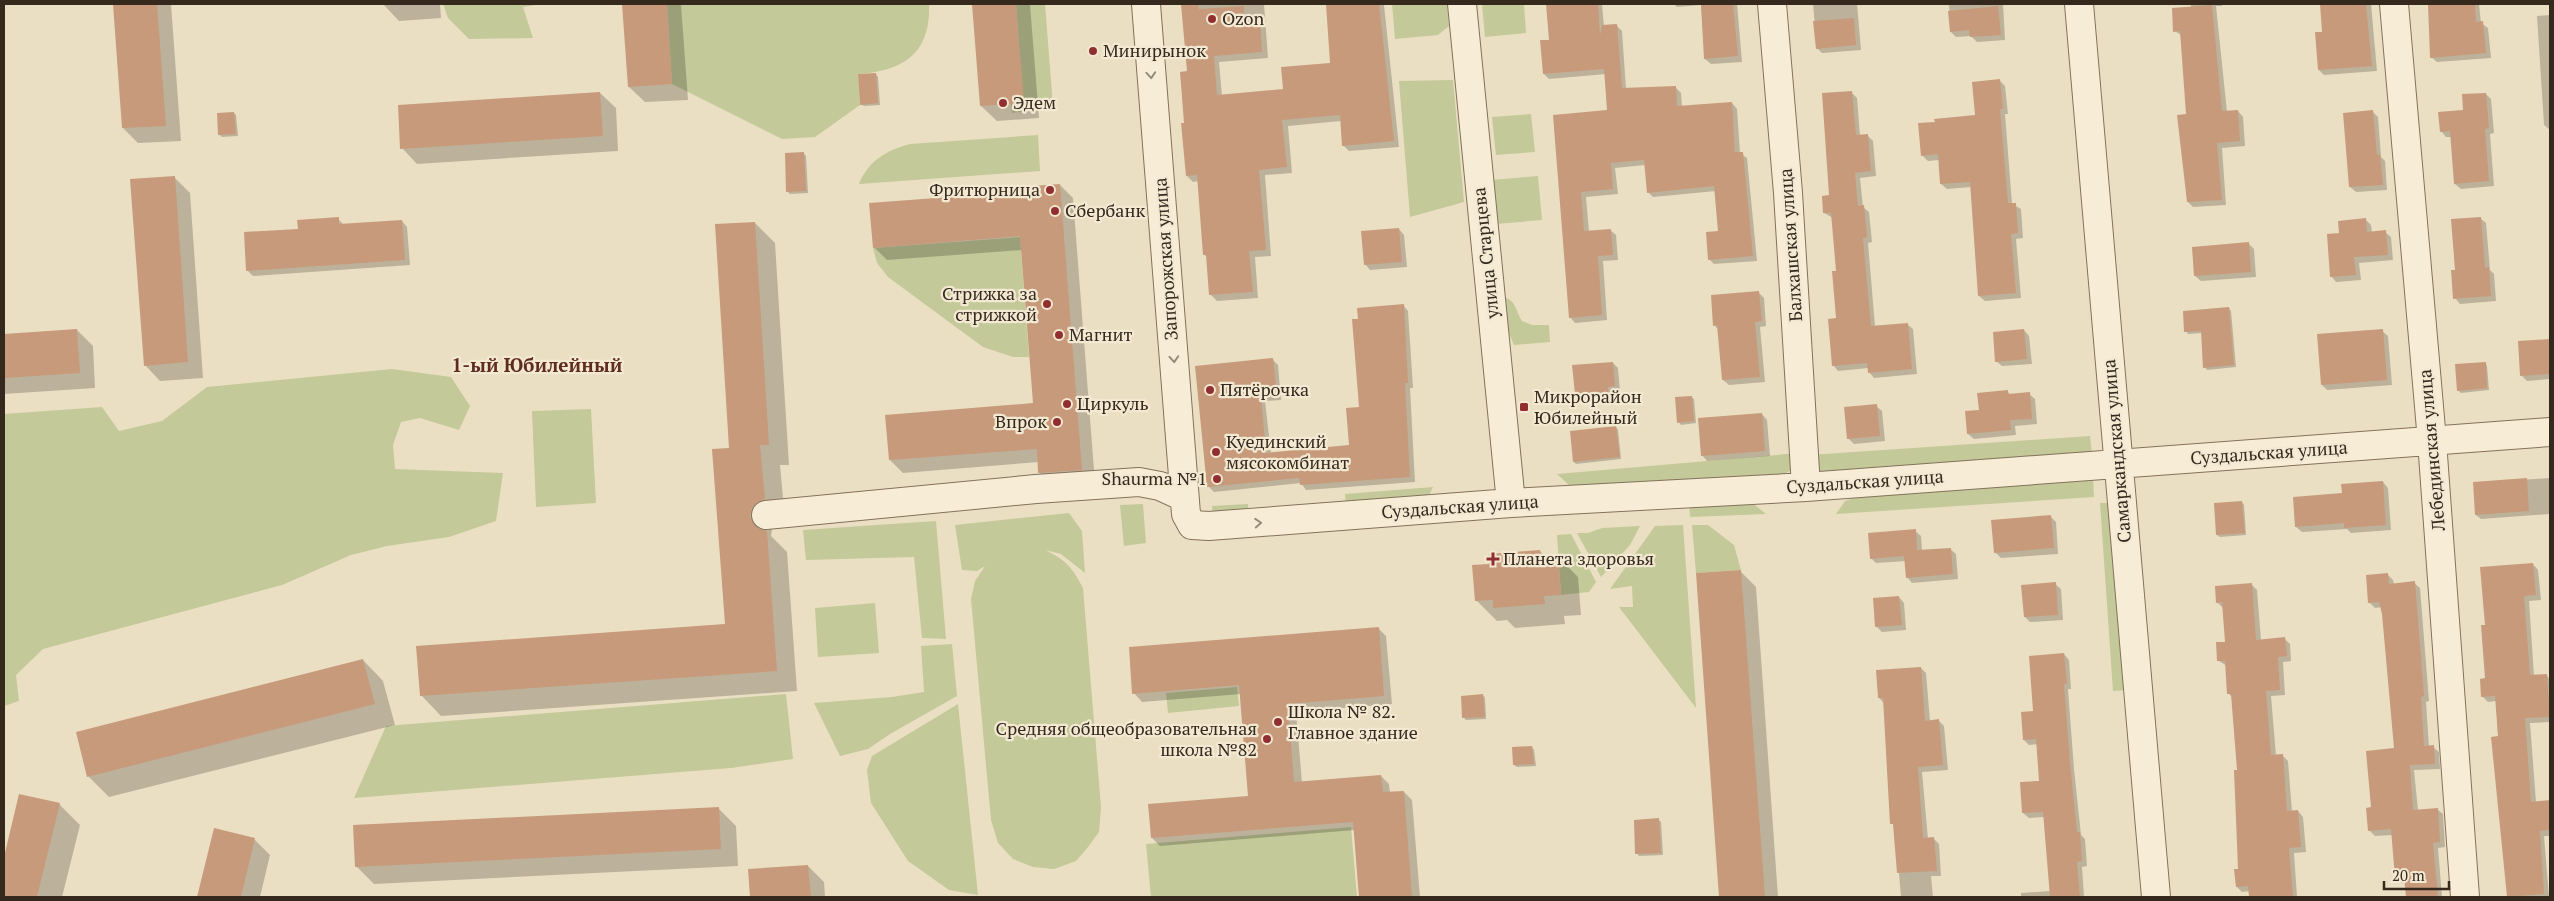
<svg xmlns="http://www.w3.org/2000/svg" width="2554" height="901" viewBox="0 0 2554 901" font-family="'PT Serif',serif">
  <style>
    .green { fill: #c3c998 }
    .shadow { fill: #0003 }
    .building { fill: #c79a7b }
    .lines { fill: none; stroke-linecap: round; stroke-linejoin: round }
    .minor-casing { stroke: #84715b; stroke-width: 30 }
    .minor { stroke: #f7edd6; stroke-width: 28 }
    .oneway { stroke: #968b7a }
    .poi-dot { fill: #902e30; stroke: #f3e9d2; stroke-width: 2 }
    .labels { text-anchor: middle; stroke-width: 4.5; stroke-linejoin: round; paint-order: stroke }
    .poi-label { font-size: 18px; fill: #35291e; stroke: #f3e9d2; text-anchor: start }
    .street-label { font-size: 18px; fill: #35291e; stroke: #f3e9d2 }
    .neighbourhood-label { font-size: 19px; font-weight: bold; fill: #5f2d20; stroke: #f3e9d2 }
  </style>
  <rect width="100%" height="100%" fill="#ebdfc3"/>
  <!-- green -->
  <path class="green" d="M443 4H542L523 7 533 38 469 39 448 18Z
    M667 4H929C931 53 904 71 858 74L860 105 815 137 782 139 672 84Z
    M1016 4H1045L1053 107 1012 113 1011 104 1023 103Z
    M1392 4H1447L1449 26 1438 35 1395 39Z
    M1482 4H1524L1526 33 1485 37Z
    M1453 80 1464 202 1410 217 1399 81Z
    M1531 114 1535 152 1496 155 1492 117Z
    M1038 135 1040 171 859 184C868 161 887 150 910 144Z
    M1538 176 1542 220 1496 224 1492 180Z
    M1020 237 1029 357H1013L983 347 888 277 877 263 873 248Z
    M1501 298C1515 296 1516 312 1522 321L1532 325H1549L1550 342 1514 345 1505 324Z
    M392 369 451 377 470 406 459 430 420 418 401 422 393 445 395 469 503 473 496 521 449 537 387 546 351 555 282 585 43 649 16 675 19 701 4 706V414L102 407 119 431 162 421 207 387Z
    M591 409 596 503 536 507 532 411Z
    M2090 436 2092 454 1824 473 1817 471 1810 455Z
    M1799 453 1794 469 1784 474 1585 488 1570 486 1557 474Z
    M2093 477 2094 497 1836 514 1845 501 1862 495Z
    M1433 487 1428 498 1346 507 1345 494Z
    M1689 502H1751L1766 514 1690 517Z
    M2100 503H2112L2128 690 2113 691Z
    M1143 504 1146 543 1124 546 1120 505Z
    M1248 504 1249 518 1213 520 1212 506Z
    M1069 513 1082 531 1085 573 1061 554 1045 550C1066 560 1072 567 1083 588L1101 807 1099 832 1088 847 1076 861 1054 869 1033 867 1013 859 998 843 991 820 971 599 975 581 985 566 977 571 962 570 955 525Z
    M936 521 946 639 922 638 914 557 806 560 803 530Z
    M1683 525 1696 708 1619 607H1633L1632 586 1610 589 1655 526Z
    M1692 525H1708L1734 545 1741 570 1696 573Z
    M1640 526 1630 545 1601 577 1577 533H1588L1602 528Z
    M1571 534 1596 582 1589 592 1561 595 1557 535Z
    M875 603 879 653 818 657 815 608Z
    M952 644 957 696 890 734 868 749 840 756 814 703 892 697 924 692 921 646Z
    M1237 687 1239 706 1168 713 1166 693Z
    M786 694 793 759 731 768 354 798 386 726Z
    M958 704 978 895 949 890 908 861 871 803 867 770 872 756Z
    M1351 827 1357 897H1151L1146 844Z"/>
  <!-- shadow -->
  <path class="shadow" d="M114 4H171L181 141 138 143 123 128Z
    M383 4H440L441 18 399 21Z
    M624 4H681L688 100 645 102 629 87Z
    M974 4H1030L1039 118 997 121 981 106Z
    M1183 4H1264L1268 58 1219 62 1222 96 1284 90 1332 64 1327 4 1384 5 1399 147 1349 151 1343 145 1341 121 1288 126 1292 173 1265 175 1271 256 1255 257 1258 298 1217 301 1211 295 1207 257 1204 254 1199 181 1193 182 1187 176 1188 72Z
    M1547 4H1602L1604 27 1617 26 1622 31 1626 89 1676 88 1681 93 1682 107 1732 103 1737 109 1740 153 1747 158 1757 261 1714 264 1709 259 1720 232 1716 191 1653 197 1648 192 1645 165 1615 168 1618 194 1586 197 1589 232 1610 230 1616 235 1618 260 1603 261 1607 320 1575 323 1570 317 1555 116 1608 112 1606 74 1549 79 1544 74 1551 41Z
    M1674 4H1737L1742 62 1711 64 1705 59 1701 5 1677 7Z
    M1813 4H1857L1861 50 1822 53 1817 48Z
    M1949 4H2003L2005 40 1977 42 1971 36 1956 37 1951 32Z
    M2191 4H2222V6H2216L2227 112 2238 111 2243 117 2245 146 2222 148 2226 205 2193 207 2188 202V115L2182 36 2175 31 2191 8Z
    M2321 4H2371L2377 71 2324 75 2319 70 2323 33Z
    M2429 4H2479L2481 23 2488 28 2491 58 2437 62 2431 57Z
    M2550 15V130L2544 125 2537 16Z
    M876 74 878 77 880 105 864 106 861 104Z
    M2000 81 2005 86 2008 114H2005L2012 204 2021 209 2023 238 2016 239 2021 298 1985 301 1979 296 1971 187 1947 189 1941 184 1939 160 1928 161 1922 155 1976 116Z
    M1851 92 1857 98 1860 136 1867 135 1873 141 1876 176 1860 178 1863 207 1869 212 1872 242 1868 243 1875 326 1907 324 1913 329 1917 374 1874 378 1869 372 1868 368 1838 371 1833 365 1838 319V272L1833 218 1824 213 1831 196Z
    M600 93 616 108 618 151 417 164 402 148Z
    M2486 94 2491 99 2494 133 2490 134 2494 186 2461 189 2455 184 2451 137H2446L2441 131Z
    M2373 112 2378 117 2381 157 2385 161 2387 190 2356 192 2350 187Z
    M234 113 236 115 238 136 222 137 219 134Z
    M804 154 806 156 808 193 790 194 788 192Z
    M174 177 190 193 203 378 160 381 145 365Z
    M1060 185 1073 198 1095 483 1053 486 1040 473 1039 462 903 473 890 460 1034 404 1023 250 887 260 874 247 1018 193Z
    M2480 218 2486 223 2490 270 2494 274 2496 301 2460 304 2455 298 2456 271Z
    M338 219 344 225 402 221 407 227 410 265 253 276 248 271 299 230Z
    M2366 220 2371 225 2372 233 2385 232 2391 237 2393 260 2359 263 2361 280 2336 282 2331 276 2341 234Z
    M755 223 775 243 789 465H780L785 520 777 523 772 529 771 536 787 552 797 691 441 716 421 695 727 626Z
    M1399 229 1404 235 1407 267 1370 270 1365 264Z
    M2249 244 2254 249 2256 277 2201 281 2195 276Z
    M1758 292 1764 298 1766 326 1760 327 1765 382 1729 385 1723 380 1719 330 1714 325Z
    M1403 305 1408 311 1413 388H1410L1415 482 1306 490 1301 483 1214 492 1208 486 1273 360 1278 365 1281 400 1265 401 1271 453 1350 446 1361 408 1359 320Z
    M2229 308 2231 311 2236 367 2207 370 2205 367 2202 333 2188 334 2186 331Z
    M77 330 93 346 95 388 4 394V335Z
    M2024 330 2029 336 2032 364 2002 366 1996 361Z
    M2382 331 2388 336 2392 385 2327 390 2322 385Z
    M2550 340V379L2527 381 2522 376 2519 342Z
    M1613 363 1618 368 1620 391 1613 392V397L1582 399 1576 394Z
    M2485 363 2487 366 2489 390 2461 393 2458 390Z
    M2007 391 2011 395 2029 394 2035 399 2037 424 2015 426 2016 435 1974 439 1968 434 1980 411Z
    M1691 397 1694 399 1696 423 1681 425 1679 422Z
    M1876 406 1882 411 1885 441 1854 444 1848 438Z
    M1762 414 1767 420 1770 456 1707 461 1702 455Z
    M1616 427 1618 430 1621 459 1576 464 1574 462Z
    M2550 478V514L2481 519 2476 515 2474 483Z
    M2383 482 2388 488 2391 530 2351 533 2347 529 2302 532 2296 527 2343 494Z
    M2242 502 2244 505 2246 535 2220 537 2217 535Z
    M2050 516 2056 522 2058 554 2001 558 1995 552Z
    M1915 531 1921 536 1922 551 1950 549 1956 554 1958 579 1912 583 1907 577 1906 561 1876 563 1871 558Z
    M1540 551 1546 558 1558 557 1578 577 1581 615 1564 616 1565 624 1515 628 1507 620 1497 621 1476 600 1491 565Z
    M2533 564 2538 570 2541 600 2529 601 2534 676 2546 675 2550 679V722L2530 723 2536 802 2550 801V836H2544L2549 897H2508L2496 701 2488 702 2482 696 2486 679V626Z
    M1740 571 1756 587 1778 897H1720L1697 575Z
    M2388 575 2393 580 2394 584 2414 583 2420 588 2429 701 2426 702 2429 747H2433L2439 752 2440 769 2414 770 2418 810 2437 809 2443 814 2445 847 2438 848 2442 897H2407L2406 883H2401L2396 878 2393 835 2375 836 2370 831 2372 808 2395 750 2382 607 2375 608 2369 602Z
    M2055 584 2061 589 2063 620 2030 622 2025 617Z
    M2251 584 2257 590 2261 640 2285 639 2290 644 2291 661 2283 662 2285 695 2271 696 2276 756 2282 755 2288 761 2292 812 2298 811 2303 817 2306 852 2294 853 2297 897H2250V891L2242 892 2237 887 2240 870 2238 771 2232 697 2229 694 2227 666 2219 661 2226 643 2223 608 2217 602Z
    M1899 597 1904 603 1906 630 1882 632 1876 626Z
    M1378 628 1386 636 1392 704 1296 712 1302 783 1381 776 1389 784 1390 793 1404 792 1412 800 1420 897H1361L1355 830 1160 846 1152 838 1249 797 1241 694 1142 702 1134 693Z
    M2064 654 2069 660 2071 689H2068L2074 769 2081 835 2085 839 2087 866 2082 867 2084 897H2021V893L2050 891 2045 817 2029 818 2023 813 2040 782 2038 744 2029 745 2024 740 2034 712Z
    M363 660 383 681 395 725 109 797 89 777 77 733Z
    M1921 668 1926 673 1930 721H1939L1944 726 1948 770 1922 772 1928 839 1933 838 1939 844 1941 876H1931L1933 897H1901L1895 827 1892 823 1884 703 1879 698Z
    M1483 695 1485 698 1486 719 1466 720 1464 718Z
    M1532 747 1534 750 1536 766 1517 767 1514 765Z
    M20 795 59 804 80 825 62 897H4V863Z
    M718 808 736 826 738 866 374 884 356 866Z
    M1658 819 1661 822 1663 855 1639 856 1637 853Z
    M215 830 254 839 270 855 260 897H198Z
    M808 866 824 882 825 897H751L749 871Z"/>
  <!-- building -->
  <path class="building" d="M113 4H157L166 126 122 128Z
    M622 4H667L672 84 628 87Z
    M972 4H1016L1024 103 980 106Z
    M1181 4H1198L1199 9 1244 6V16L1260 15 1262 52 1214 56 1217 95 1283 89 1281 67 1330 63 1326 4H1379L1394 141 1342 146 1340 115 1282 120 1287 167 1259 170 1266 250 1249 251 1253 292 1209 295 1206 255H1203L1197 175 1186 176 1181 123H1184L1180 72 1187 71Z
    M1546 4H1598L1600 35 1602 25 1617 24 1622 88 1676 86 1677 106 1732 102 1735 152H1743L1753 256 1708 260 1706 232 1718 231 1714 186 1647 193 1644 160 1611 163 1613 189 1581 192 1584 231 1611 229 1613 255 1598 256 1602 315 1569 318 1553 115 1607 110 1604 69 1543 74 1540 40H1549Z
    M1701 4H1733L1738 56 1704 59Z
    M2320 4H2366L2372 66 2318 70 2315 32H2322Z
    M2428 4H2475L2476 22 2483 21 2486 53 2430 58Z
    M2212 5 2222 111 2238 110 2240 141 2217 143 2222 200 2187 202 2177 115 2186 114 2180 31 2173 32 2172 8Z
    M1998 6 2001 35 1970 37 1969 30 1950 32 1948 11Z
    M1854 18 1856 45 1816 49 1813 21Z
    M876 73 878 103 860 105 858 74Z
    M2000 79 2003 109H2000L2008 203H2016L2018 233 2011 234 2016 293 1978 296 1970 182 1940 184 1938 154 1921 156 1918 123 1935 122 1934 119 1975 115 1972 82Z
    M1852 91 1856 135 1868 134 1871 171 1855 173 1858 206 1864 205 1867 237 1863 238 1871 326 1908 323 1912 369 1868 373 1867 363 1832 366 1828 319 1836 318 1832 271H1836L1831 213H1823L1822 196 1829 195 1822 93Z
    M600 92 603 136 400 149 398 105Z
    M2486 93 2489 128 2485 129 2489 181 2454 184 2450 131 2440 132 2438 112 2463 110 2462 94Z
    M2373 110 2377 155 2380 154 2383 185 2349 187 2343 113Z
    M234 112 236 134 218 135 217 113Z
    M804 152 806 191 786 192 785 153Z
    M175 176 188 362 144 366 130 179Z
    M1060 184 1082 470 1038 473 1037 449 889 460 885 415 1033 403 1020 236 873 248 869 203 1017 192V187Z
    M339 217V224L402 220 405 260 246 271 244 232 298 229 297 220Z
    M2481 217 2485 268 2489 267 2491 296 2453 299 2451 270H2455L2451 219Z
    M2366 218 2367 232 2386 230 2388 255 2354 257 2356 275 2330 277 2327 234 2339 233 2338 221Z
    M755 222 769 445H760L765 499 757 503 752 508 750 516 754 524 760 529 767 531 777 671 420 696 416 646 725 624 712 449 729 448 715 224Z
    M1399 228 1402 262 1364 265 1361 231Z
    M2249 242 2251 272 2194 276 2192 247Z
    M1759 291 1762 321 1755 322 1760 377 1722 380 1717 325 1713 326 1711 295Z
    M1404 304 1408 383H1405L1410 477 1300 485 1299 478 1207 487 1195 366 1273 358 1277 394 1261 396 1266 453 1349 445 1346 408 1359 407 1352 319H1358L1357 308Z
    M2229 307 2234 365 2203 368 2201 331 2184 332 2183 311Z
    M77 329 80 373 4 378V334Z
    M2024 329 2027 359 1995 362 1993 332Z
    M2383 329 2387 380 2321 385 2317 334Z
    M2550 339V374L2520 376 2518 341Z
    M1613 362 1615 386 1608 387V392L1575 394 1572 365Z
    M2486 362 2487 388 2457 391 2455 364Z
    M2008 390V394L2030 392 2032 419 2010 420 2011 430 1967 434 1965 411 1979 410 1977 393Z
    M1692 396 1694 421 1677 423 1675 397Z
    M1877 404 1880 436 1847 439 1844 407Z
    M1762 413 1765 451 1701 456 1698 418Z
    M1616 426 1620 457 1573 462 1570 431Z
    M2527 478 2529 511 2475 515 2473 482Z
    M2383 481 2386 525 2344 528V523L2295 527 2293 497 2342 493 2341 484Z
    M2242 501 2245 533 2216 535 2214 503Z
    M2051 515 2054 548 1994 553 1991 520Z
    M1916 529 1917 550 1951 548 1953 574 1906 578 1904 556 1870 559 1868 533Z
    M1540 550 1541 557 1558 556 1561 595 1544 596 1545 604 1493 608V600L1475 601 1472 565 1489 564V554Z
    M2533 563 2536 595 2524 596 2530 675 2547 674 2550 717 2525 718 2531 802 2550 800V830L2540 831 2544 894 2507 897 2491 737 2498 736 2495 696 2481 697 2480 679 2485 678 2481 625H2485L2480 567Z
    M1741 570 1765 897H1719L1696 573Z
    M2388 573 2389 584 2415 581 2424 696 2421 697 2424 746 2434 745 2435 764 2410 765 2413 810 2438 808 2440 842 2433 843 2438 897H2406L2404 877 2395 878 2391 829 2368 831 2366 808 2371 807 2366 751 2394 748 2382 614 2379 602 2368 603 2366 575Z
    M2056 582 2058 615 2024 617 2021 585Z
    M2252 583 2256 640 2285 637 2287 656 2278 657 2280 690 2266 691 2271 755 2283 754 2287 811 2298 810 2301 847 2289 848 2293 897H2249L2248 886 2236 887 2234 869H2238L2234 770H2237L2231 694H2227L2225 661H2217L2216 642H2225L2222 602 2216 603 2215 586Z
    M1899 596 1902 625 1875 627 1873 598Z
    M1379 627 1384 696 1288 704 1294 782 1381 775 1383 792 1404 791 1412 897H1359L1353 822 1151 838 1148 804 1248 796 1239 685 1132 694 1129 647Z
    M2064 653 2067 684H2064L2070 763 2077 832H2080L2082 861 2077 862 2080 897H2050L2043 812 2022 813 2020 782 2039 781 2036 739 2023 740 2021 712 2033 711 2029 656Z
    M363 659 375 704 87 777 76 732Z
    M1921 667 1925 721 1939 719 1943 765 1918 767 1923 838 1934 837 1937 871 1897 873 1893 824H1890L1883 698H1878L1876 670Z
    M1483 694 1485 717 1462 718 1461 696Z
    M1532 746 1534 764 1513 765 1512 747Z
    M19 794 60 803 37 897H4V857Z
    M719 807 721 849 355 867 353 825Z
    M1659 818 1661 853 1635 854 1634 820Z
    M214 828 255 838 241 897H197Z
    M808 865 811 897H750L748 869Z"/>
  <g class="lines">
    <!-- minor casing -->
    <g class="minor-casing">
      <path id="minor" d="M1146 4 1186 514 1192 525 1209 526 1511 503 1806 487 2550 432
        M1462 4 1511 503
        M1772 4 1788 193 1806 487
        M2079 4 2156 897
        M2394 4 2432 441 2465 897
        M766 515 1036 489 1139 482 1160 486 1184 497"/>
    </g>
    <!-- minor -->
    <use href="#minor" class="minor"/>
  </g>
  <!-- one-way arrows -->
  <defs><path id="oneway-chevron" d="M-2-3.5L2.5 0L-2 3.5" fill="none" stroke-width="1.6" stroke-linecap="round" stroke-linejoin="round" transform="scale(1.25)"/></defs>
  <g class="oneway">
    <use href="#oneway-chevron" transform="translate(1151 75) rotate(86)"/>
    <use href="#oneway-chevron" transform="translate(1174 359) rotate(86)"/>
    <use href="#oneway-chevron" transform="translate(1258 523) rotate(-4)"/>
  </g>
  <!-- markers -->
  <g class="poi-dot">
    <circle cx="1212" cy="19" r="5"/>
    <circle cx="1093" cy="51" r="5"/>
    <circle cx="1003" cy="103" r="5"/>
    <circle cx="1050" cy="190" r="5"/>
    <circle cx="1055" cy="211" r="5"/>
    <circle cx="1047" cy="304" r="5"/>
    <circle cx="1059" cy="335" r="5"/>
    <circle cx="1210" cy="390" r="5"/>
    <circle cx="1067" cy="404" r="5"/>
    <rect x="1519" y="402" width="10" height="10" rx="2.5"/>
    <circle cx="1057" cy="422" r="5"/>
    <circle cx="1216" cy="452" r="5"/>
    <circle cx="1217" cy="479" r="5"/>
    <path d="M1490.5 551.5h5v5h5v5h-5v5h-5v-5h-5v-5h5z"/>
    <circle cx="1278" cy="722" r="5"/>
    <circle cx="1267" cy="739" r="5"/>
  </g>
  <g class="labels">
    <!-- poi labels -->
    <g class="poi-label">
      <text x="1222" y="25">Ozon</text>
      <text x="1103" y="57">Минирынок</text>
      <text x="1013" y="109">Эдем</text>
      <text x="1040" y="196" text-anchor="end">Фритюрница</text>
      <text x="1065" y="217">Сбербанк</text>
      <text x="1037" y="300" text-anchor="end">Стрижка за<tspan x="1037" dy="21">стрижкой</tspan></text>
      <text x="1069" y="341">Магнит</text>
      <text x="1220" y="396">Пятёрочка</text>
      <text x="1534" y="403">Микрорайон<tspan x="1534" dy="21">Юбилейный</tspan></text>
      <text x="1077" y="410">Циркуль</text>
      <text x="1047" y="428" text-anchor="end">Впрок</text>
      <text x="1226" y="448">Куединский<tspan x="1226" dy="21">мясокомбинат</tspan></text>
      <text x="1207" y="485" text-anchor="end">Shaurma №1</text>
      <text x="1503" y="565">Планета здоровья</text>
      <text x="1288" y="718">Школа № 82.<tspan x="1288" dy="21">Главное здание</tspan></text>
      <text x="1257" y="735" text-anchor="end">Средняя общеобразовательная<tspan x="1257" dy="21">школа №82</tspan></text>
    </g>
    <!-- street labels -->
    <g class="street-label">
      <text transform="translate(1791 245) rotate(-94)" y="6">Балхашская улица</text>
      <text transform="translate(1486 253) rotate(-96)" y="6">улица Старцева</text>
      <text transform="translate(1166 259) rotate(-94)" y="6">Запорожская улица</text>
      <text transform="translate(2432 450) rotate(-95)" y="6">Лебединская улица</text>
      <text transform="translate(2117 451) rotate(-95)" y="6">Самаркандская улица</text>
      <text transform="translate(2269 453) rotate(-4)" y="6">Суздальская улица</text>
      <text transform="translate(1865 482) rotate(-4)" y="6">Суздальская улица</text>
      <text transform="translate(1460 507) rotate(-4)" y="6">Суздальская улица</text>
    </g>
    <!-- neighbourhood labels -->
    <g class="neighbourhood-label">
      <text x="537" y="372">1-ый Юбилейный</text>
    </g>
  </g>
  <!-- border -->
  <rect width="2554" height="901" fill="none" stroke="#35291e" stroke-width="10"/>
  <!-- scale -->
  <path d="M2384 881v8h65v-8" fill="none" stroke="#35291e" stroke-width="2.5"/>
  <text x="2392" y="881" font-size="15" fill="#35291e" stroke="#f3e9d2" stroke-width="4" paint-order="stroke">20 m</text>
</svg>
